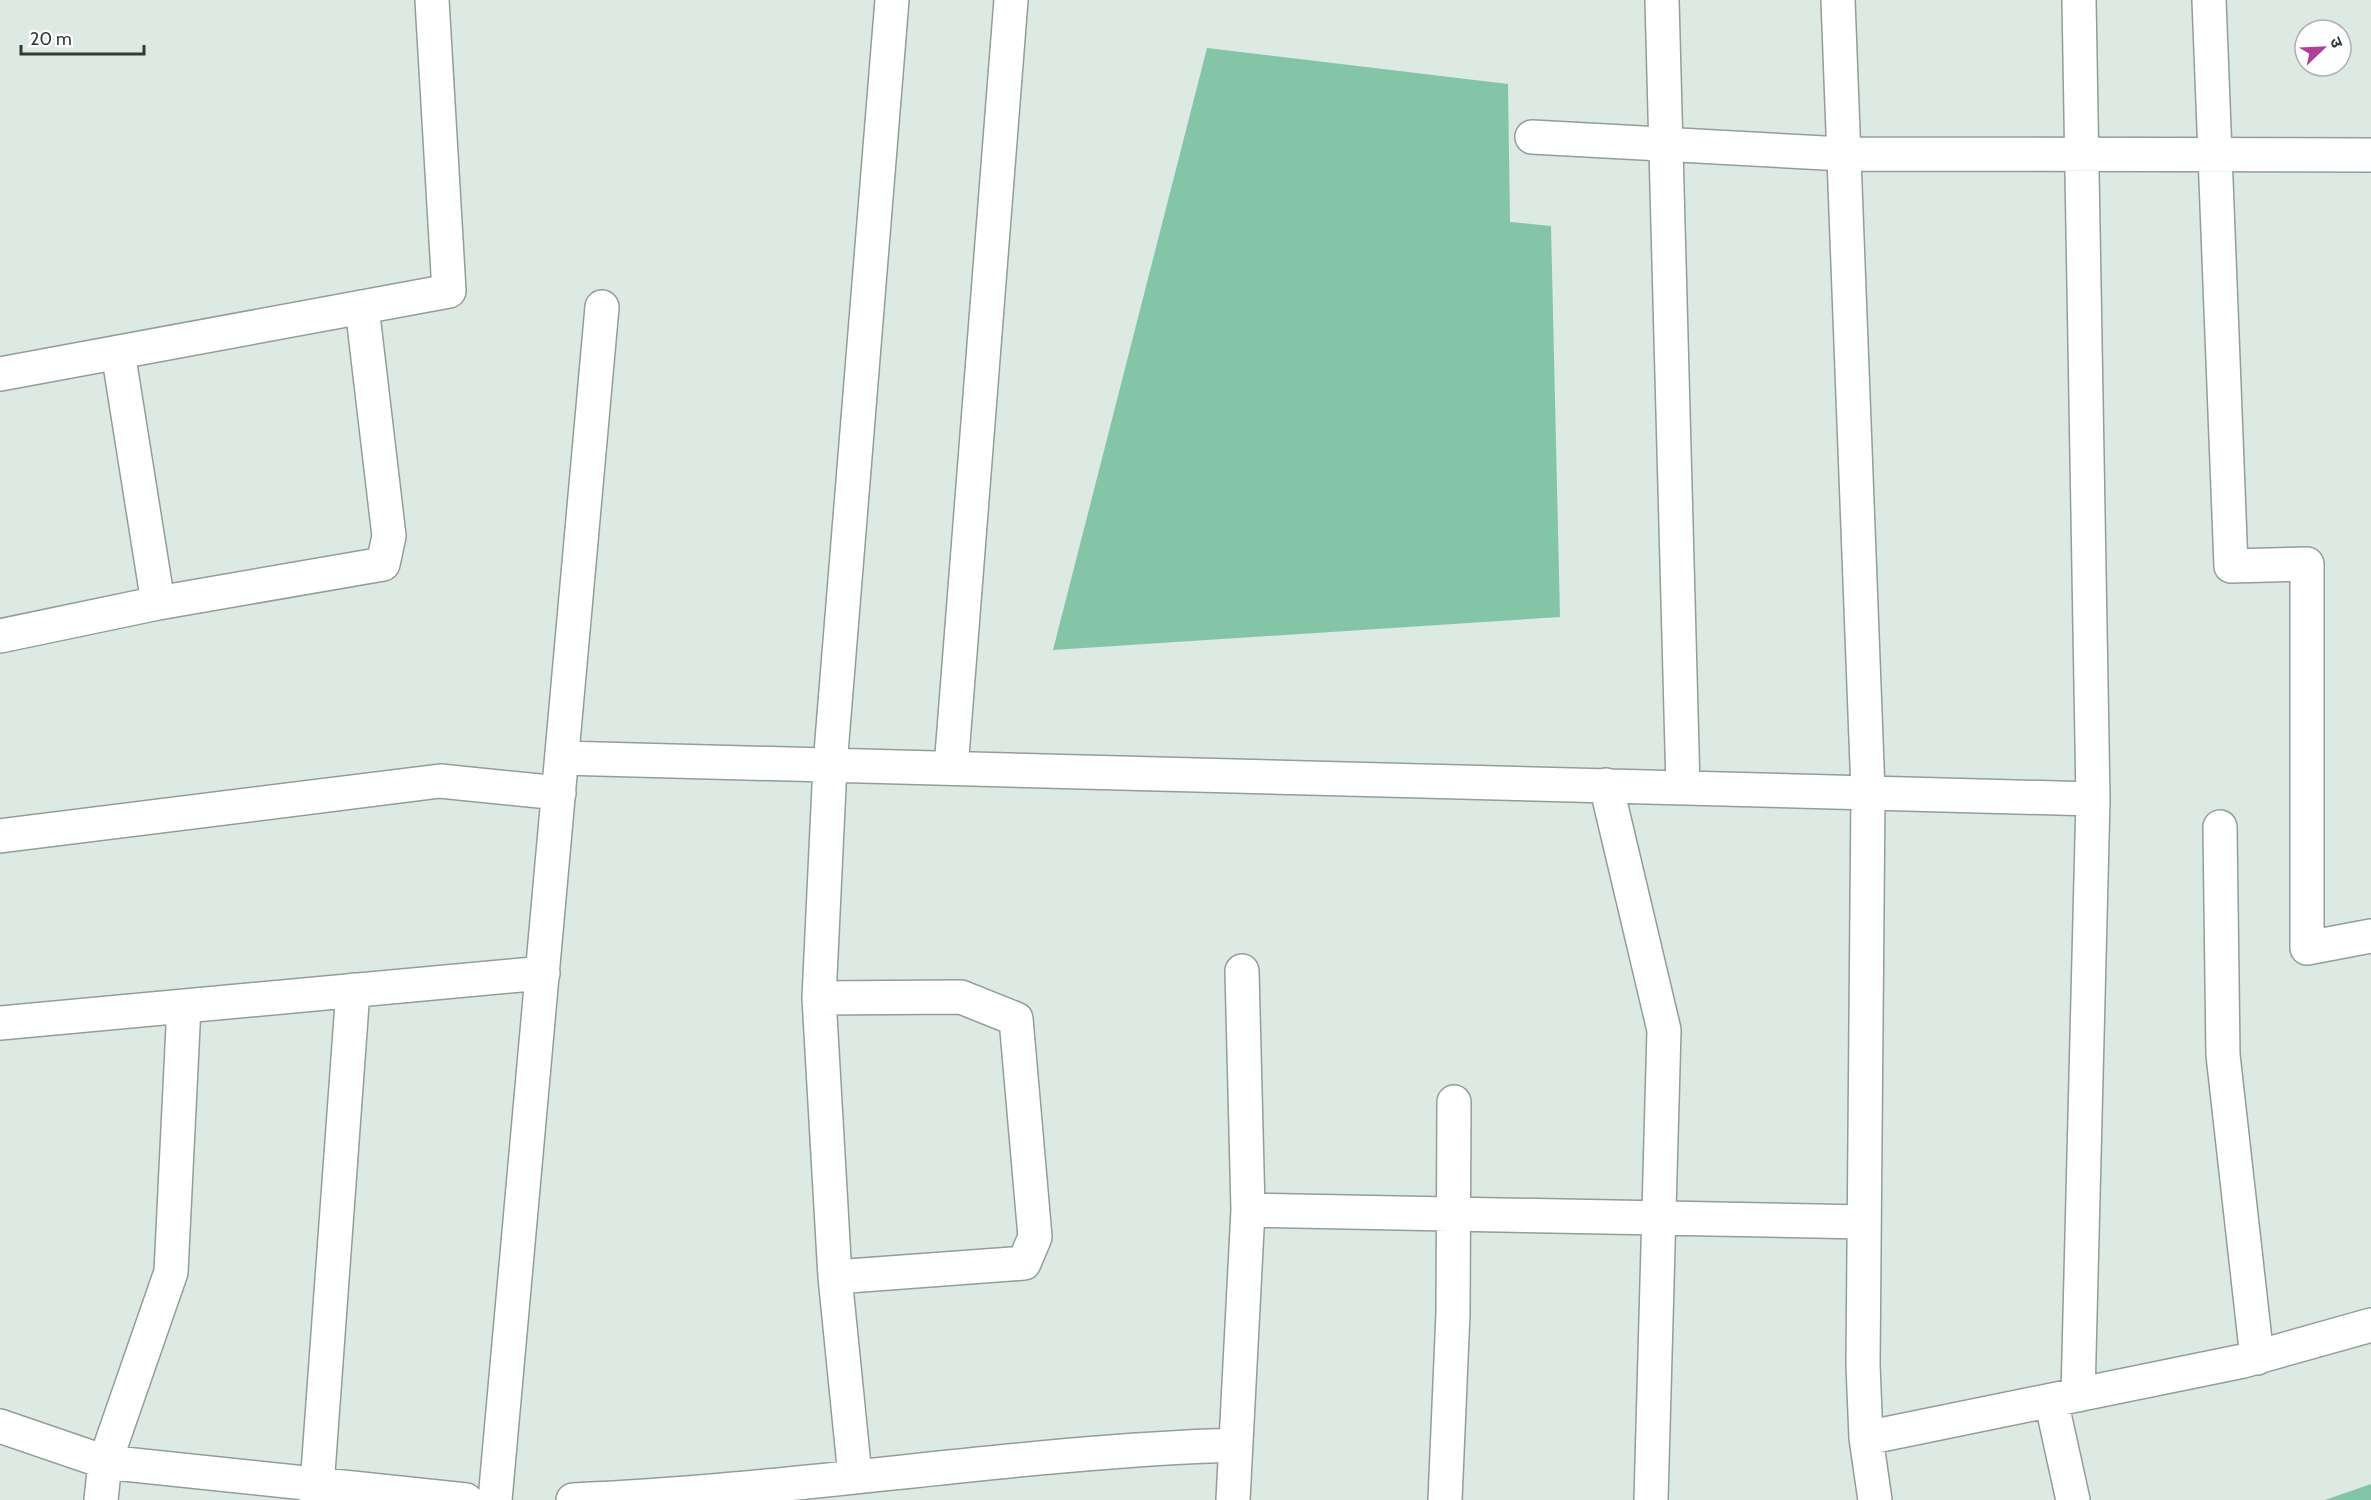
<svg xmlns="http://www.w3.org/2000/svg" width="2371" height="1500" viewBox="0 0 2371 1500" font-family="Cabin,'Noto Sans Devanagari',sans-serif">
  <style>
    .water { fill: #84c5a7 }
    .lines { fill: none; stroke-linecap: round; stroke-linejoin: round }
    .minor-casing { stroke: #929e98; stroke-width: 36 }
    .minor { stroke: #fff; stroke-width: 33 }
  </style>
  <rect width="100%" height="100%" fill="#dde9e3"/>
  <!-- water -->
  <path class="water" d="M1207 48 1508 84 1510 222 1551 226 1560 617 1053 650Z
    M2371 1484V1500H2325Z"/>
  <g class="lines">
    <!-- minor casing -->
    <g class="minor-casing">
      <path id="minor" d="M1662 0 1683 787
        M1838 0 1868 792 1863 1365 1866 1438 2243 1361 2371 1325
        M2209 0 2231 566 2307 564V948L2371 936
        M1532 137 1843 154 2371 155
        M118 352 158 603
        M0 374 449 291 432 0
        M0 636 158 603 383 564 389 536 362 307
        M562 758 2093 799
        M951 768 1011 0
        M1606 785 1664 1030 1651 1500
        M2220 827 2223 1055 2257 1358
        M0 836 440 781 559 793
        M819 998 961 997 1016 1019 1035 1237 1024 1263 835 1277
        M0 1023 543 973
        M1248 1210 1864 1222
        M2078 1395 2093 799 2079 0
        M2051 1400 2073 1500
        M0 1426 105 1462 466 1500
        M1866 1438 1875 1500
        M855 1476 835 1277 819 998 830 765 892 0
        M101 1500 105 1462 171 1272 184 1006
        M316 1500 353 990
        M495 1500 602 307
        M573 1500C795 1491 1014 1452 1235 1445
        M1233 1500 1248 1210 1242 971
        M1445 1500 1453 1313 1454 1102"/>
    </g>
    <!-- minor -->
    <use href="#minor" class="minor"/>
  </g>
  <!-- north arrow -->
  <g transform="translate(2323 48) rotate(67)"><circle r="28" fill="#ffffff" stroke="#aeb0af" stroke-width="1.5"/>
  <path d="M0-4.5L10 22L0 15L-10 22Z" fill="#b03f9a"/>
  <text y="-9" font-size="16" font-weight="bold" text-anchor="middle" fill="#343936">उ</text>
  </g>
  <!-- scale -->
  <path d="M21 45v9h123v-9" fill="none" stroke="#343936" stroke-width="3"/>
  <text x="30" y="45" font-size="18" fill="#343936" stroke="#ffffff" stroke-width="4.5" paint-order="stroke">20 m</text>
</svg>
